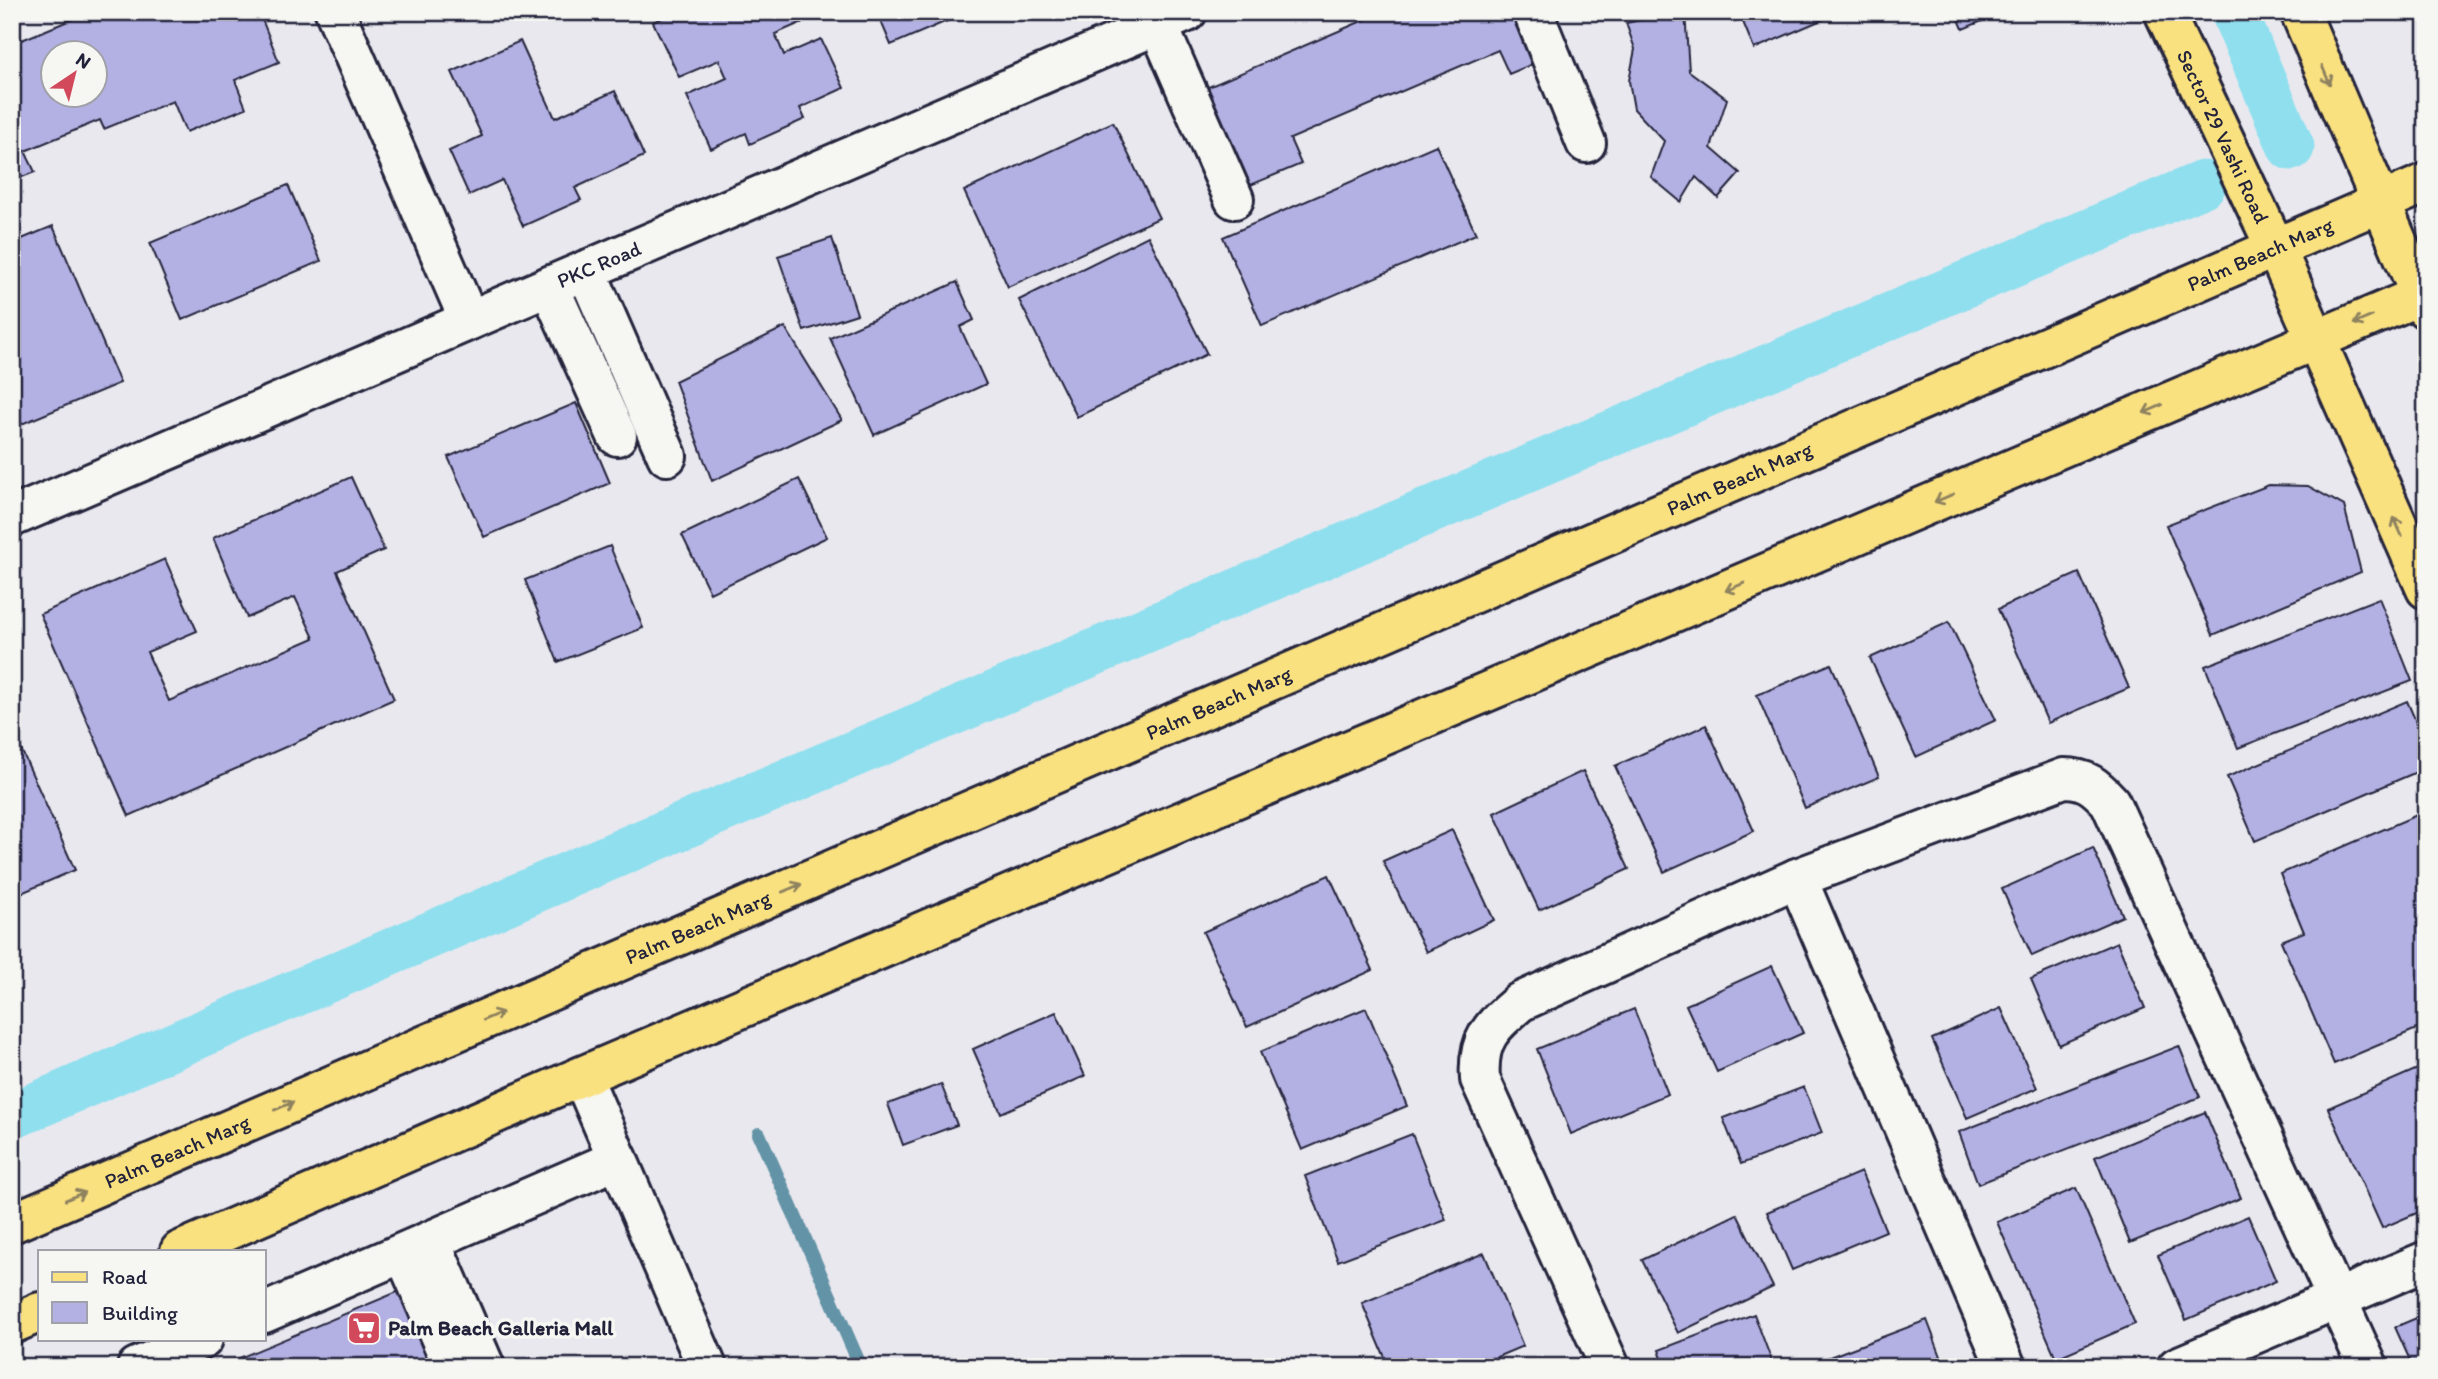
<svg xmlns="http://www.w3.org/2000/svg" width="2438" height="1379" viewBox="0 0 2438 1379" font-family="Itim,sans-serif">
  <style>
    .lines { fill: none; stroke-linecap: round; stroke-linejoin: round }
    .stream { stroke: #6493a6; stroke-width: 14 }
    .canal { stroke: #90dfee; stroke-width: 47 }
    .building { fill: #b3b1e3; stroke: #22223b; stroke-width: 2; fill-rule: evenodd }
    .minor-casing { stroke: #22223b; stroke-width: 44 }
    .major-casing { stroke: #22223b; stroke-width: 44 }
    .minor { stroke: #f6f6f2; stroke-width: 38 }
    .major { stroke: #fae180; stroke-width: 38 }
    .oneway { stroke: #8e825e }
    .labels { text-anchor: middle; stroke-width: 7; stroke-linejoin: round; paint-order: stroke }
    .street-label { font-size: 21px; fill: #22223b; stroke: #f6f6f2 }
    .poi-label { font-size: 21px; font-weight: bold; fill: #22223b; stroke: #f6f6f2; text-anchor: start }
  </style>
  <rect width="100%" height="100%" fill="#e9e8ef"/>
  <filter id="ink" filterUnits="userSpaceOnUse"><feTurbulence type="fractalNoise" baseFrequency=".0143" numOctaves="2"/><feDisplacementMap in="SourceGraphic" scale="14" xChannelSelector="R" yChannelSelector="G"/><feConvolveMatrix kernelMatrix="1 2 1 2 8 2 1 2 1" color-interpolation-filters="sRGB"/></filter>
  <g filter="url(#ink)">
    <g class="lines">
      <!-- stream -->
      <path class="stream" d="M759 1134 861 1367"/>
      <!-- canal -->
      <path class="canal" d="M2234 12 2291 147
        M12 1116 633 847 2203 184"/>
    </g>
    <!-- building -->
    <path class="building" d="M90 12H259L279 62 235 80 246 108 186 132 173 101 104 129 100 120 25 151 35 172 12 181V44ZM52 52H94V94H52Z
      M407 12H425L410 19Z
      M675 12H809L812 18 775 34 784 55 821 39 844 88 800 108 805 119 750 144 746 133 711 149 687 96 727 78 719 60 679 77 653 22Z
      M877 12H968L891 45Z
      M1383 12H1513L1535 63 1509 74 1498 50 1290 139 1301 164 1234 192 1192 94Z
      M1678 12H1685L1689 71 1727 99 1711 148 1740 173 1718 198 1696 177 1681 202 1651 177 1664 141 1634 109 1629 81 1635 49 1626 23Z
      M1739 12H1840L1754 49Z
      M1956 12H2004L1963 29Z
      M520 41 555 118 615 91 644 156 575 188 581 200 523 226 502 180 469 195 449 151 482 136 452 72Z
      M1113 122 1159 218 1008 287 964 191Z
      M1436 145 1476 234 1262 326 1223 237Z
      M288 185 321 261 182 320 150 243Z
      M53 226 120 383 12 428V243Z
      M1148 236 1207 354 1077 417 1019 300Z
      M832 238 857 314 804 331 778 256Z
      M957 282 974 320 960 327 986 384 874 435 830 338Z
      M785 327 842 420 712 481 675 381Z
      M576 403 610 483 484 537 448 457Z
      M351 477 384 550 337 571 394 699 129 816 40 614 165 559 197 631 147 652 169 701 314 638 295 597 247 618 213 538Z
      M799 479 827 537 710 593 682 535Z
      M2269 485 2308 486 2344 506 2361 572 2213 635 2166 525Z
      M610 546 643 628 558 662 525 580Z
      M2079 573 2129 688 2048 723 1998 609Z
      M2379 598 2412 681 2238 748 2205 666Z
      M1949 622 1996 720 1916 757 1870 658Z
      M1831 664 1879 777 1805 808 1757 695Z
      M2407 701 2426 745V768L2255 841 2227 777Z
      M1706 725 1754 831 1664 872 1615 766Z
      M12 729 75 870 12 897Z
      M1583 771 1629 869 1539 910 1494 813Z
      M2426 811V1025L2334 1064 2281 941 2304 932 2280 874Z
      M1452 830 1494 920 1426 952 1383 861Z
      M2093 848 2123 916 2032 956 2002 889Z
      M1329 875 1373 970 1247 1027 1203 932Z
      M2117 942 2145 1008 2059 1045 2031 979Z
      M1772 966 1803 1033 1717 1072 1686 1005Z
      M1366 1008 1407 1106 1302 1150 1260 1052Z
      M2001 1008 2037 1088 1967 1118 1932 1039Z
      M1634 1009 1668 1094 1571 1134 1537 1049Z
      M1056 1012 1085 1076 1001 1113 973 1049Z
      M2179 1046 2200 1097 1978 1184 1959 1132Z
      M2422 1067 2426 1075V1209L2382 1228 2328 1108Z
      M941 1084 957 1125 903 1145 888 1104Z
      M1804 1087 1822 1133 1741 1164 1723 1118Z
      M2205 1112 2241 1198 2130 1243 2095 1157Z
      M1412 1134 1446 1220 1338 1261 1305 1176Z
      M1861 1172 1886 1231 1792 1270 1767 1212Z
      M2076 1188 2135 1324 2056 1358 1997 1222Z
      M1737 1214 1773 1287 1678 1333 1642 1260Z
      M2248 1216 2276 1281 2186 1320 2158 1255Z
      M1484 1253 1523 1346 1473 1367H1389L1362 1303Z
      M402 1290 435 1367H218Z
      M1754 1314 1774 1367H1665L1659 1350Z
      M2426 1314V1367H2413L2395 1327Z
      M1927 1320 1945 1367H1803Z"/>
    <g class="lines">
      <!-- minor casing -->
      <g class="minor-casing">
        <g id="minor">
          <path d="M335 12 469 320"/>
          <path d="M1533 12 1586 143"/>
          <path d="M1158 25 1234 199"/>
          <path d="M586 270 667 456"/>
          <path d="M549 286 617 436"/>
          <path id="s1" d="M12 517 1187 12"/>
          <path d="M1797 878 2006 1367"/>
          <path d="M582 1076 707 1367"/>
          <path d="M431 1242 485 1367"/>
          <path d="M404 1253 453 1367"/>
          <path d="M264 1313 618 1159"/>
          <path d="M137 1367 203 1339"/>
          <path d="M1610 1367 1480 1079C1477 1039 1491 1027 1520 1002L1797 878 2064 778C2086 778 2095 786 2110 802L2368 1367"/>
          <path d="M2177 1367 2426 1261"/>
        </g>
      </g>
      <!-- major casing -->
      <g class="major-casing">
        <g id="major">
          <path id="s2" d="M2164 12 2276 249 2426 589"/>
          <path d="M2300 12 2426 309"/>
          <path id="s3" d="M12 1223 2426 183"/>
          <path d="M180 1251 582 1076 2426 293"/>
          <path d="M12 1324 40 1312"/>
        </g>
      </g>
      <!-- minor -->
      <use href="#minor" class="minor"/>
      <!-- major -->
      <use href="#major" class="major"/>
    </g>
    <!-- one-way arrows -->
    <defs><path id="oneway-shaft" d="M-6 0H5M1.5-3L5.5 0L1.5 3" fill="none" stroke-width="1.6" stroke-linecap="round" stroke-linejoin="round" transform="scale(1.75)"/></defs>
    <g class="oneway">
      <use href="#oneway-shaft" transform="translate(2326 75) rotate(67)"/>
      <use href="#oneway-shaft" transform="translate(2363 320) rotate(157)"/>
      <use href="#oneway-shaft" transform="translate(2153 409) rotate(157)"/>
      <use href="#oneway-shaft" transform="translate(1944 498) rotate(157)"/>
      <use href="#oneway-shaft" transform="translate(2398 527) rotate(-114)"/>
      <use href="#oneway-shaft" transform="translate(1735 587) rotate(157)"/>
      <use href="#oneway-shaft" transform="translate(792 888) rotate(-23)"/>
      <use href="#oneway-shaft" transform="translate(493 1016) rotate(-23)"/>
      <use href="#oneway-shaft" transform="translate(284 1106) rotate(-23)"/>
      <use href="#oneway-shaft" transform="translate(75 1196) rotate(-23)"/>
    </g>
  </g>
  <!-- icons -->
  <defs>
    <g id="supermarket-square" transform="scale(1.75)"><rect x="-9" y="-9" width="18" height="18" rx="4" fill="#d1495b" stroke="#f6f6f2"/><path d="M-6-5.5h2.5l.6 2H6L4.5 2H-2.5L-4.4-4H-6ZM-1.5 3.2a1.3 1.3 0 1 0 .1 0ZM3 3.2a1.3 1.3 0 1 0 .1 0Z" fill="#fff"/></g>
  </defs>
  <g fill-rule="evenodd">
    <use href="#supermarket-square" x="364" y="1328"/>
  </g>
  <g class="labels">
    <!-- street labels -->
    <g class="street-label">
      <text dy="7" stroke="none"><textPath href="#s2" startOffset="138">Sector 29 Vashi Road</textPath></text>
      <text dy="7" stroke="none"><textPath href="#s3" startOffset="2448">Palm Beach Marg</textPath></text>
      <text dy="7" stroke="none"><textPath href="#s1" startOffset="639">PKC Road</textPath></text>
      <text dy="7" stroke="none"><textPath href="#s3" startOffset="1881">Palm Beach Marg</textPath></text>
      <text dy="7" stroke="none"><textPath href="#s3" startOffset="1314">Palm Beach Marg</textPath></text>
      <text dy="7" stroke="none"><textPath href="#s3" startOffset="747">Palm Beach Marg</textPath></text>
      <text dy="7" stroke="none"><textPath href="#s3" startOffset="180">Palm Beach Marg</textPath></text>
    </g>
    <!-- poi labels -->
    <g class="poi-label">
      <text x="388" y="1335">Palm Beach Galleria Mall</text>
    </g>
  </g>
  <!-- margin -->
  <rect width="2438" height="1379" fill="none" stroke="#f6f6f2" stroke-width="42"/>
  <rect x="21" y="21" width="2396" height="1337" fill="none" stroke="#22223b" stroke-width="2.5" filter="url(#ink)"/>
  <!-- legend -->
  <rect x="38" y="1250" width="228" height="91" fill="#f6f6f2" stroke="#a1a1a9" stroke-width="2"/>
  <rect x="52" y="1272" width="35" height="10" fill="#fae180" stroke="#a1a1a9" stroke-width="2"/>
  <text x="102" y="1284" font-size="21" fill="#22223b">Road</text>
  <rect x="52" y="1302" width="35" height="21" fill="#b3b1e3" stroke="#a1a1a9" stroke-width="2"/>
  <text x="102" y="1320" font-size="21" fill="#22223b">Building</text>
  <!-- north arrow -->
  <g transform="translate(74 74) rotate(35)"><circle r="33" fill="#f6f6f2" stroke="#a1a1a9" stroke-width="2"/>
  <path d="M0-5L12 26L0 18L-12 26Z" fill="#d1495b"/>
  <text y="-10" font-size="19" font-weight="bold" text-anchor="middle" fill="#22223b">N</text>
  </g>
</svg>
